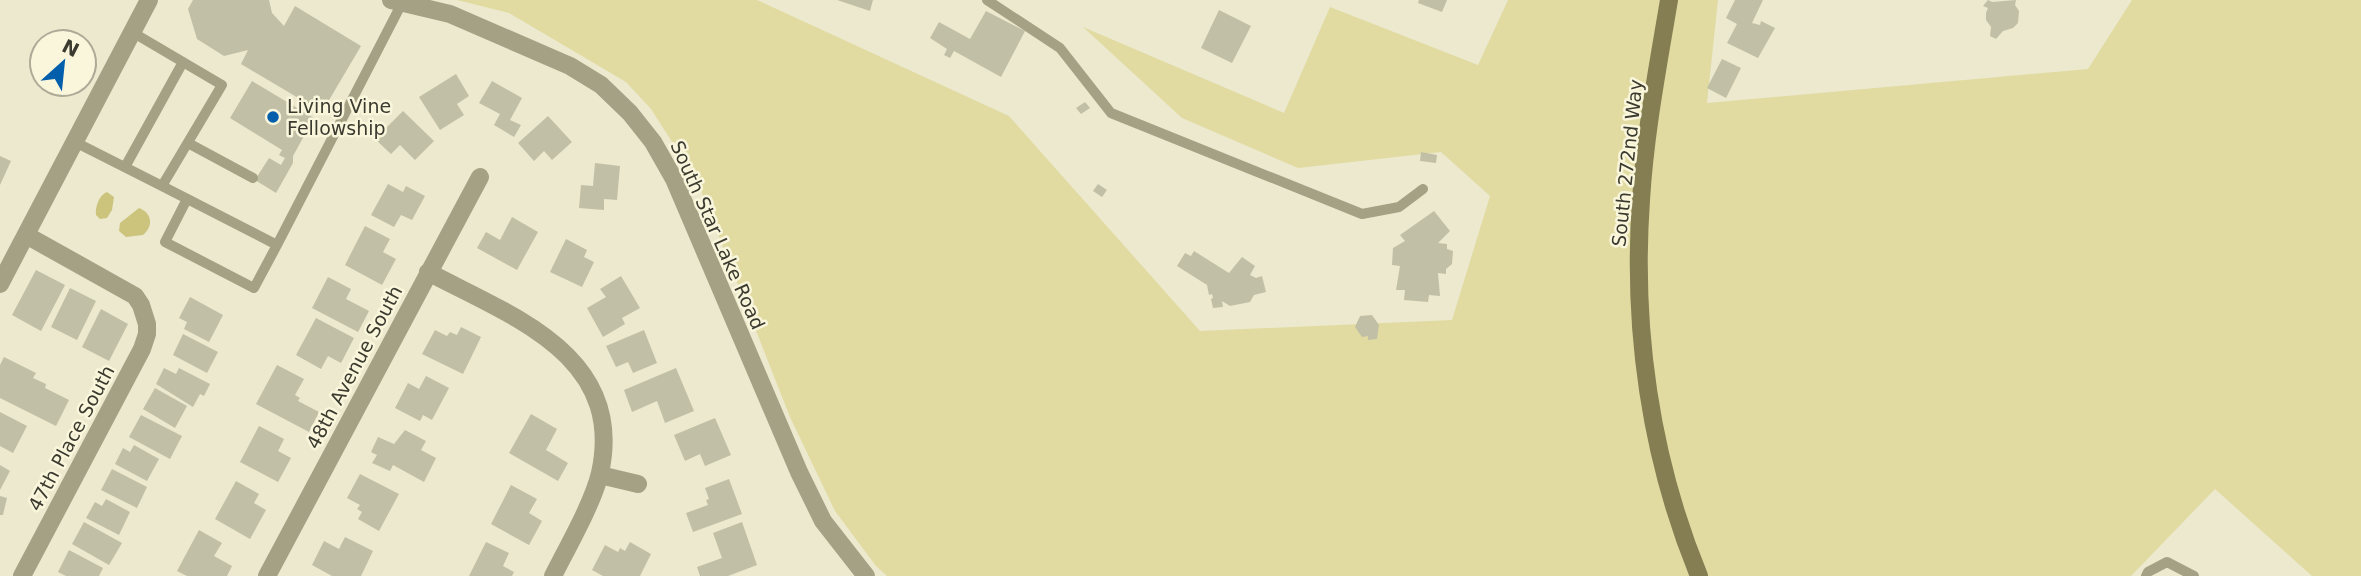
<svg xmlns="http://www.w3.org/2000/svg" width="2361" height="576" viewBox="0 0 2361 576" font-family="'DejaVu Sans',sans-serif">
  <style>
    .green { fill: #e1dba2 }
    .water { fill: #ccc37d }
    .building { fill: #c1bfa5 }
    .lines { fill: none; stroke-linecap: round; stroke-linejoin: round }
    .service { stroke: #a4a184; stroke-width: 10 }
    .minor { stroke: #a4a184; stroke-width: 18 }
    .tertiary { stroke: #a4a184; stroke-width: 18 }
    .secondary { stroke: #847e52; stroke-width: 18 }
    .poi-dot { fill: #035eac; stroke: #f9f6dc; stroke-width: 2.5 }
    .labels { text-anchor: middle; stroke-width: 5; stroke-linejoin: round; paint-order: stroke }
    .poi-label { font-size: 19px; fill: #3b3a2f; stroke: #f9f6dc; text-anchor: start }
    .street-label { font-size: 19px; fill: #3b3a2f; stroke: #f9f6dc }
  </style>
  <rect width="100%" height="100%" fill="#ece9cf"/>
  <!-- green -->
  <path class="green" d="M457 0H757L1009 116 1200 331 1452 320 1490 196 1441 152 1298 168 1182 118 1083 27 1284 113 1330 7 1478 65 1508 0H1718L1707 103 2088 69 2132 0H2361V576H2312L2215 489 2131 576H887L876 566 835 511 790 417 697 181 651 109 626 82 509 13Z"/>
  <!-- water -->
  <path class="water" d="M107 192 114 197 112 210 107 218 100 219 96 215C95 207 99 195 107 192Z
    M139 208C152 213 154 226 143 235L126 237 119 231 120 223Z"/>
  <!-- building -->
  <path class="building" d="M193 0H269L272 13 284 26 295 6 361 46 322 112 241 64 248 50 224 56 197 39 188 9Z
    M837 0H873L870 11Z
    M1419 0H1447L1442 12 1418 3Z
    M1735 0H1763L1752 23 1760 25 1761 21 1775 28 1758 58 1727 43 1737 24 1726 18Z
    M1988 0 1992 2 2016 0 2015 5 2019 11 2018 23 2013 28 2003 31 1996 39 1990 36 1991 27 1986 20V13L1988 8 1983 6Z
    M1219 10 1251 26 1232 63 1201 48Z
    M986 11 1025 31 1001 77 954 51 950 58 944 55 947 49 930 38 939 22 970 39Z
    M1722 59 1741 68 1726 98 1707 88Z
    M456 74 469 96 457 104 464 115 440 130 419 97Z
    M252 81 314 118 293 156V163L276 193 255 180 269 158 281 165 285 158 279 155 282 150 230 118Z
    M492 81 522 98 510 120 521 125 514 137 494 125 500 114 479 103Z
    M1085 102 1090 108 1081 114 1076 108Z
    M403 111 434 141 415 160 400 145 391 154 375 139Z
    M548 116 572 142 552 160 544 151 534 161 518 143Z
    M1421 152 1437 155 1436 163 1420 161Z
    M0 156 11 161 0 185Z
    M595 163 620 166 617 200 604 199V210L579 208 581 185 593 186Z
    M388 184 403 192 406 186 425 196 412 220 401 215 394 227 371 215Z
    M1098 184 1107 190 1102 197 1093 191Z
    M1434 211 1450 231 1438 243 1447 244V249L1453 251 1452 264 1446 269V274L1438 273 1440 296 1429 295 1428 302 1404 300 1405 290H1396L1400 266 1392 265 1393 248 1405 241 1400 235Z
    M512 217 538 232 517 270 477 248 486 232 500 240Z
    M365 226 390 239 383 252 396 259 382 285 345 265Z
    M566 239 587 250 584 257 594 262 582 287 550 272Z
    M1194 251 1229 273 1242 257 1255 266 1250 275 1256 278 1262 276 1266 292 1254 295 1250 302 1230 306 1222 301 1223 307 1213 308 1211 299 1213 298 1212 294 1209 295 1207 285 1177 266 1185 253 1191 256Z
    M36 270 65 285 41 331 12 315Z
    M621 276 640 308 622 318 625 324 603 337 587 308 606 297 600 289Z
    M328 277 351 289 346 299 369 311 358 332 312 308Z
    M70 288 96 301 77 340 51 327Z
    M190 297 223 315 209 342 184 329 187 322 179 318Z
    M101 309 128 324 109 361 82 347Z
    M1372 315 1379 325 1377 339 1368 340V336L1362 337 1355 327 1360 316Z
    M316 318 354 338 341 363 328 356 321 369 296 355Z
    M461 327 481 337 463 374 422 354 435 330 447 336 450 332 457 335Z
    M644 330 657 363 633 373 628 362 616 367 606 346Z
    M183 334 218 352 207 373 173 355Z
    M4 357 36 373 33 378 46 384 45 388 69 400 56 426 0 398V365Z
    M277 365 304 379 295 395 300 398 298 401 319 412 309 432 256 404Z
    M164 368 176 374 179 368 210 384 204 396 200 394 193 407 156 384Z
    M676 368 694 411 665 423 657 401 632 412 624 390Z
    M426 376 449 388 432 420 423 415 420 421 395 408 408 383 419 389Z
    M155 388 187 406 175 428 143 409Z
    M0 412 27 426 13 453 0 446Z
    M531 414 557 429 546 450 568 463 558 481 509 453Z
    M141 415 182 436 170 459 129 437Z
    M715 418 731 455 705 466 700 454 685 461 674 435Z
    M259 426 284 439 278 451 291 458 278 482 240 462Z
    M405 430 426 441 421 450 436 458 424 482 393 465 390 471 372 463 377 455 371 452 378 437 394 444Z
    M134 445 159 459 147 481 115 464 123 448 130 452Z
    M0 465 10 471 0 490Z
    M112 469 147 487 137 508 101 490Z
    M360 474 399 494 379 531 358 519 362 512 357 509 360 505 347 498Z
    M729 479 742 514 693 532 686 513 708 505 706 500 709 499 705 488Z
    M236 481 259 494 254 503 266 510 250 539 215 519Z
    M511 485 537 499 529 513 542 521 529 545 491 524Z
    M0 496 7 498 3 515H0Z
    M106 499 130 512 119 535 86 518 95 502 102 506Z
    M84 522 122 543 109 565 72 544Z
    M742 522 757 565 728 576H700L697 567 722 558 713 533Z
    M199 530 222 543 214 556 232 566 227 576H187L177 571Z
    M345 537 373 551 361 576H332L312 565 324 541 339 549Z
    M486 542 509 553 503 566 514 572 512 576H469Z
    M630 542 651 554 640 576H603L592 570 605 545 618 552 620 548 625 551Z
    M69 550 103 568 99 576H66L58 572Z"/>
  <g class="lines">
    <!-- service -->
    <path class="service" d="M987 0 1060 48 1111 113 1362 214 1399 207 1423 189
      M75 142 162 186 222 85 132 32
      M188 143 253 178
      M125 167 183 62
      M162 186 277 245 402 3
      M187 199 165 242 254 288 277 245
      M2146 576 2148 572 2167 562 2194 576"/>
    <!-- minor -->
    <path class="minor" d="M428 272C511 316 626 355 600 473 593 503 567 548 553 576
      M0 284 149 0
      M600 475 638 484
      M22 576 142 349 147 334V324L141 305 135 296 26 235
      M267 576 480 177"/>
    <!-- tertiary -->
    <path class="tertiary" d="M391 0 450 14 570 66 601 85 630 113 653 142 674 179 799 472 823 521 866 576"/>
    <!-- secondary -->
    <path class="secondary" d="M1669 0C1658 66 1645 133 1641 200 1632 328 1650 457 1699 576"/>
  </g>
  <!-- markers -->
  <circle class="poi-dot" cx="273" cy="117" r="7"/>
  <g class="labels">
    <!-- poi labels -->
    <g class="poi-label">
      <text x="287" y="113">Living Vine<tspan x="287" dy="22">Fellowship</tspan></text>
    </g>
    <!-- street labels -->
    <g class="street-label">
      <text transform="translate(1627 163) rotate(-84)" y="7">South 272nd Way</text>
      <text transform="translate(718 235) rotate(66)" y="7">South Star Lake Road</text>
      <text transform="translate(354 367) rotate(-62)" y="7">48th Avenue South</text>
      <text transform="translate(71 438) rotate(-62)" y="7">47th Place South</text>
    </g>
  </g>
  <!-- north arrow -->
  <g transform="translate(63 63) rotate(27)"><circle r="33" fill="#f9f6dc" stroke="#adab97" stroke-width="2"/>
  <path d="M0-5L12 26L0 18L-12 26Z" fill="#035eac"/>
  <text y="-10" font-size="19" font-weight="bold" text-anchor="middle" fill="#3b3a2f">N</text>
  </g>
</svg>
